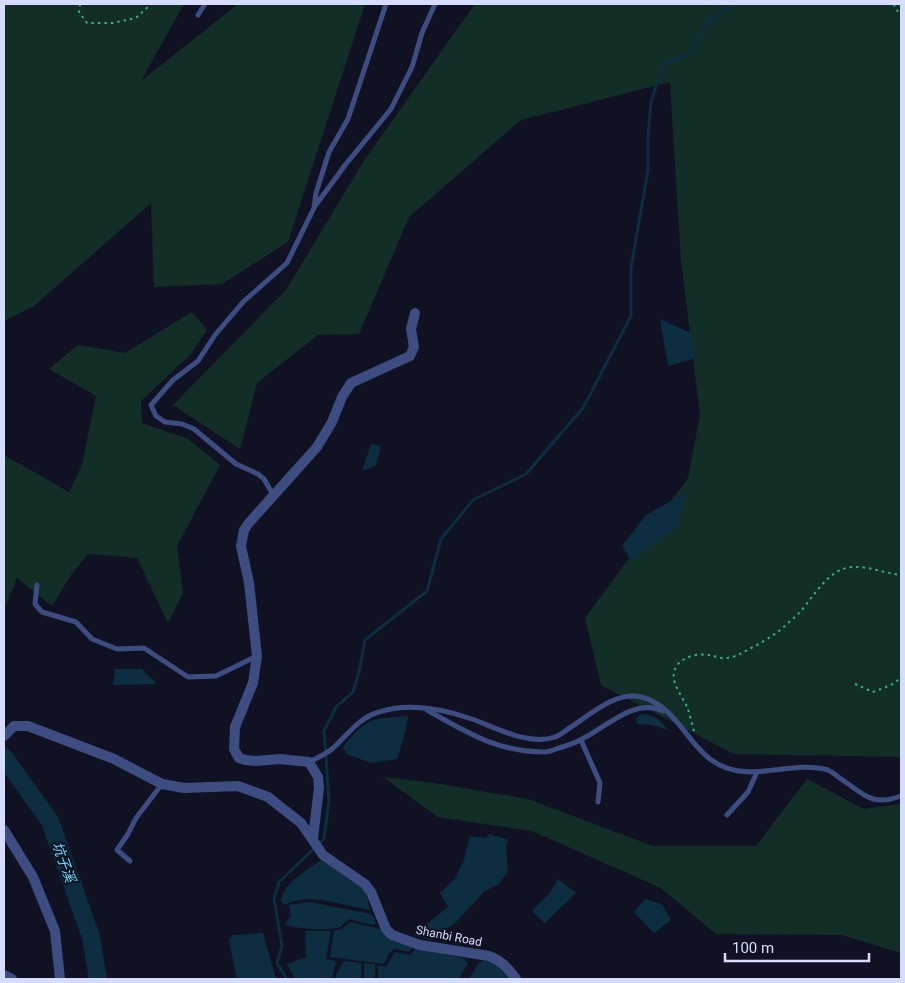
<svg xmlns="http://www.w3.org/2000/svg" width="905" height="983" viewBox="0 0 905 983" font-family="Roboto,'Noto Sans TC',sans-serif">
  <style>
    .green { fill: #132e26 }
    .water { fill: #0d2d40 }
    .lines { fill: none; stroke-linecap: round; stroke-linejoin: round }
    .stream { stroke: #0d2d40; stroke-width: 3 }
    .river { stroke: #0d2d40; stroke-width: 18 }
    .path { stroke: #36b088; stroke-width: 2; stroke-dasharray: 2.5 4; stroke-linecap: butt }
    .service { stroke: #3e4d81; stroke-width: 5 }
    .minor { stroke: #3e4d81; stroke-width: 10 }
    .labels { text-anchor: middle; stroke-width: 4.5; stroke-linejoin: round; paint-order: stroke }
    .street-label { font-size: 12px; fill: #d6dcfd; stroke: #101224 }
    .water-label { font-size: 14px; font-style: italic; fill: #6adbf7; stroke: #101224 }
  </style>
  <rect width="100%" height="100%" fill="#101224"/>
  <!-- green -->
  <path class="green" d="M4 4H184L141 81 238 4H365L288 242 222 284 154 287 151 203 34 306 4 321Z
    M475 4H901V757L734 754 601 685 585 618 688 478 700 415 681 260 670 82 521 120 409 217 359 334 318 335 257 383 240 449 173 405 286 290 365 159Z
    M192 312 207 330 190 355 141 401 142 423 188 439 220 465 177 546 183 593 168 623 137 558 88 554 71 575 52 606 17 578 4 610V455L69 492 82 465 96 396 49 369 78 345 125 353Z
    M383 777 434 783 528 799 653 846H756L807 779 864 809 901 804V953L842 935 716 934 661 888 532 831 438 817Z"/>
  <!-- water -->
  <path class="water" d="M660 319 691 333 696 358 668 366Z
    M371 444 381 446 376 465 362 471Z
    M687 492 678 527 631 561 622 546 646 515Z
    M115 669H142L157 684 113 685Z
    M640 714C654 714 660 719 668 730L652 725 637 724 636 719Z
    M408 716 405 733 397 759 371 763 347 754 343 747C367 717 371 719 408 716Z
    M490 834 508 840 506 847 508 871 499 884 485 891 454 924 431 940 413 935 448 907 440 893 455 879 464 860 470 836 485 838Z
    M321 860 358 881 366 893 370 910C346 906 306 891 285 905L281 901C284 882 307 871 321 860Z
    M558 879 576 893 545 923 532 911 550 893Z
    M645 899 662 904 671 920 654 933 634 912Z
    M309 902 371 914 374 917 376 924H367L349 919C346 921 343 925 340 927 330 931 293 929 285 924L291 915 289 905Z
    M350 922 380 929 396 941 413 947 409 952 394 949 389 954 384 964 330 957 334 931 342 929Z
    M305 931H331L326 959 336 961 332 979H295L287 964 306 957Z
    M263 933 276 979H237L229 941 233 935Z
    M416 948 463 958 468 963 459 979H378V965L386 967 395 952 410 955Z
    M484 960C499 961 502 968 510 979H469L478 964Z
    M344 961 362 963 361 979H335L337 973Z
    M364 963 375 964V979H364Z"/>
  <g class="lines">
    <!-- stream -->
    <path class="stream" d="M287 979 277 963 282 946 274 899 279 882 324 839 329 800 324 731 336 707 353 692 359 672 365 640 427 591 441 539 473 500 526 474 583 408 631 316V268L648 170V136L651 102 663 65 690 53 707 23 733 4"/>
    <!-- river -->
    <path class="river" d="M4 757 50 821 91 937 98 979"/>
    <!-- path -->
    <path class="path" d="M80 4 79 12 87 23H113L136 18 151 4
      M894 4 895 8 901 15
      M855 684 873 692 891 685 901 678
      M694 731C692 724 690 716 688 709 683 696 668 681 676 667 682 656 699 653 710 655 715 656 721 659 725 658 730 658 736 656 740 654 753 647 767 640 779 631 786 625 793 619 799 613 814 597 828 568 853 567 867 566 885 573 901 575"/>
    <!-- service -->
    <path class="service" d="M198 15 205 4
      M315 206 346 164 391 109 412 67 422 33 435 4
      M273 495 264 479 258 474 236 464 194 429 182 424 165 422 156 416 151 405 173 380 198 361 215 335 243 302 287 263 314 208 316 193 329 152 348 119 386 4
      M37 585 35 604 42 612 76 622 92 639 117 649 144 648 188 677 216 676 257 656
      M427 710C466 732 497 752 544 752 549 752 554 750 559 748 566 746 573 744 580 740 605 729 633 697 663 711
      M581 740 600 783 598 802
      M309 762C317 758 326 754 332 749 348 735 358 718 379 712 409 702 443 709 472 719 497 728 528 746 555 737 560 736 566 730 571 727 591 714 616 691 641 697 674 705 686 741 710 759 747 787 789 759 828 770 832 772 837 776 841 779 864 794 871 807 901 796
      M727 815 748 792 757 772
      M130 861 117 850 128 834 136 818 162 784"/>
    <!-- minor -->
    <path class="minor" d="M4 736 14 726H28L114 759 162 784 184 788 238 786 268 797 301 823 323 855 365 884 371 892 386 929 392 935 420 945 489 956C502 961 508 968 516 979
      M4 830 33 877 55 931 60 979
      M313 838 319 788 318 777 309 762 280 759 256 761 245 760 239 758 234 749 235 727 253 683 257 656 249 583 241 546 244 530 248 524 317 447 332 422 342 397 351 383 410 356 414 347 411 329 415 313
      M4 975 12 979"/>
  </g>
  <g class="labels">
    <!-- street labels -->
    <g class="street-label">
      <text transform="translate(449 936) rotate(11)" y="4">Shanbi Road</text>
    </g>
    <!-- water labels -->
    <g class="water-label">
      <text transform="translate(64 862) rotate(70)" y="5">坑子溪</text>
    </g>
  </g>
  <!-- border -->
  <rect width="905" height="983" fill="none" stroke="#d6dcfd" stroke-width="10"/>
  <!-- scale -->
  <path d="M725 953v8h144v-8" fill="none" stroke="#d6dcfd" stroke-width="2.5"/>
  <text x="732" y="953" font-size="15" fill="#d6dcfd" stroke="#101224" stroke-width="4" paint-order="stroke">100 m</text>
</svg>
